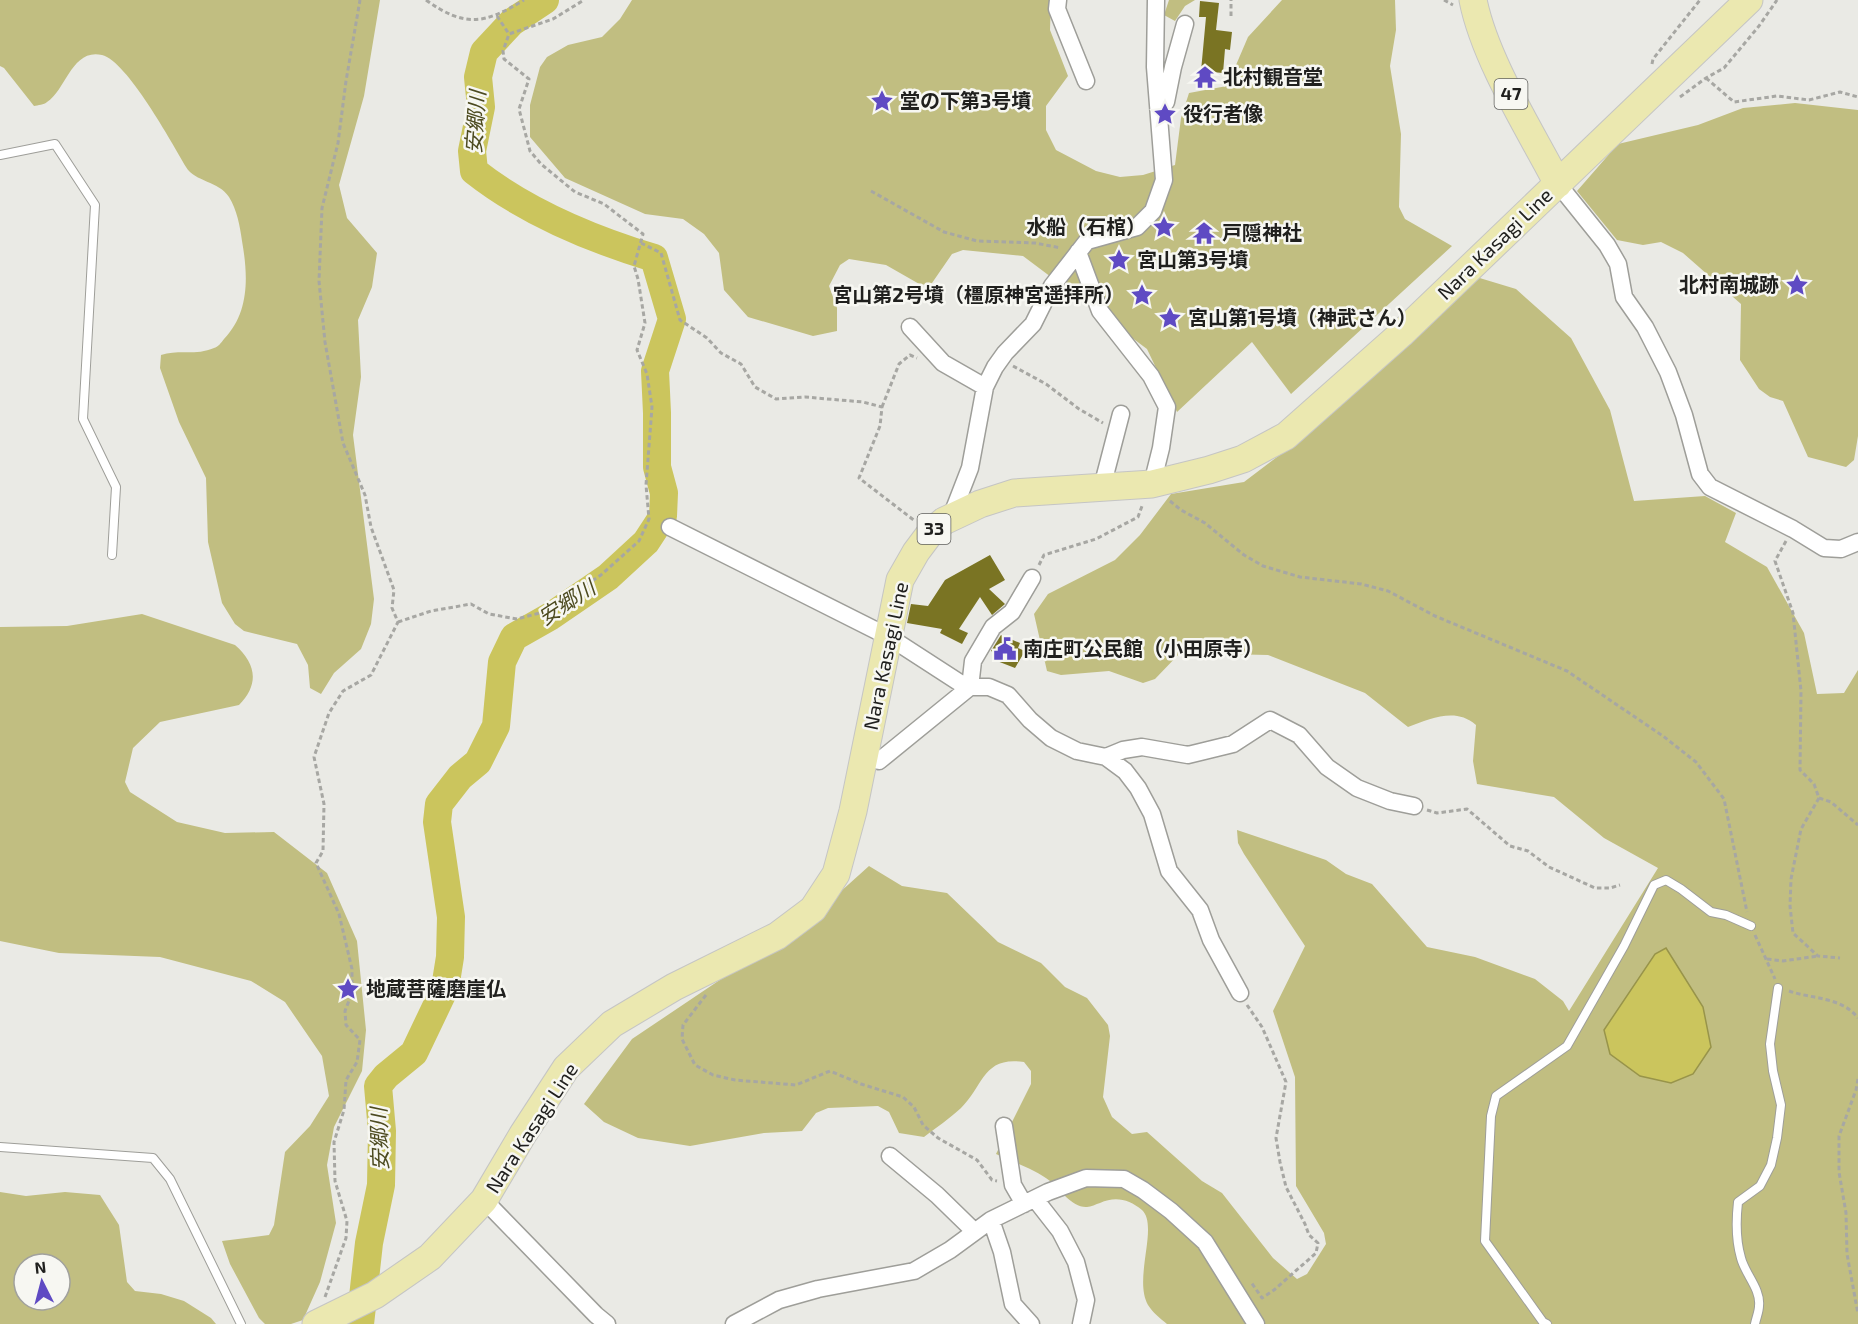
<svg xmlns="http://www.w3.org/2000/svg" width="1858" height="1324" viewBox="0 0 1858 1324" font-family="'Exo 2','Noto Sans JP',sans-serif">
  <style>
    .green { fill: #c1be81; fill-rule: evenodd }
    .water { fill: #cbc55d; stroke: #98944a; stroke-width: 1.5 }
    .lines { fill: none; stroke-linecap: round; stroke-linejoin: round }
    .river { stroke: #cbc55d; stroke-width: 28 }
    .building { fill: #7a7423 }
    .service-casing { stroke: #9e9e99; stroke-width: 10 }
    .minor-casing { stroke: #9e9e99; stroke-width: 19 }
    .primary-casing { stroke: #c5c5c4; stroke-width: 29 }
    .path { stroke: #a7a7a3; stroke-width: 3; stroke-dasharray: 4.5 3; stroke-linecap: butt }
    .service { stroke: #fff; stroke-width: 8 }
    .minor { stroke: #fff; stroke-width: 16 }
    .primary { stroke: #ebe8b0; stroke-width: 27 }
    .labels { text-anchor: middle; stroke-width: 5; stroke-linejoin: round; paint-order: stroke }
    .shield { fill: #f7f7f2; stroke: #60605e; stroke-width: 1.5 }
    .shield-label { font-size: 18px; font-weight: bold; fill: #20201e }
    .poi-label { font-size: 20px; font-weight: bold; fill: #20201e; stroke: #f7f7f2; text-anchor: start }
    .street-label { font-size: 20px; fill: #20201e; stroke: #f7f7f2 }
    .water-label { font-size: 21px; font-style: italic; fill: #4d4b20; stroke: #f7f7f2 }
  </style>
  <rect width="100%" height="100%" fill="#eaeae5"/>
  <!-- green -->
  <path class="green" d="M0 0H380L364 96 339 185 347 218 377 253 372 287 358 320 361 377 353 435 374 599 371 624 361 649 334 673 321 694 310 688 308 665 297 644 244 631 235 624 222 603 208 542 206 478 179 422 160 368 161 355C179 349 196 356 214 348 218 347 221 343 224 339 250 312 248 275 242 241 240 226 237 210 229 197 219 181 195 182 186 167 172 143 127 61 102 55 72 48 66 90 47 102 44 105 38 105 34 106L4 68 0 66Z
    M632 0H1051L1050 30 1068 76 1046 106V130L1056 150 1096 171 1120 177 1143 175 1175 165 1181 118 1189 93 1227 86 1248 37 1282 0H1395L1396 30 1390 66 1401 134 1399 207 1405 219 1452 246 1291 394 1252 342 1177 412 1147 349 1023 256 963 250 952 254 932 283 921 285 886 265 849 259 840 265 829 286 837 308V331L813 336 748 317 724 290 719 253 704 234 683 219 645 214 565 178 530 137V105L540 67 547 57 568 45 602 37 620 19Z
    M1169 0H1195L1185 6 1175 21 1164 15Z
    M1795 103 1858 110V436L1854 460 1846 467 1808 457 1783 401 1770 397 1759 389 1740 360 1741 304 1683 253 1661 242 1643 245 1617 240 1577 191 1618 144 1698 125 1743 108Z
    M1473 276 1516 289 1571 338 1610 410 1634 501 1705 496 1736 513 1725 542 1767 567 1804 633 1817 694 1844 693 1858 670V1324H1167C1160 1318 1153 1313 1148 1305 1133 1279 1159 1226 1142 1210 1129 1199 1115 1196 1100 1203 1096 1204 1091 1207 1087 1207 1072 1208 1060 1189 1050 1181 1035 1169 1013 1162 996 1154L1031 1084V1071L1024 1062C983 1056 984 1085 961 1108 950 1118 936 1128 924 1137L899 1133 889 1112 878 1106 828 1108 816 1113 802 1131 764 1133 690 1146 638 1138 604 1122 584 1104 632 1039 809 920 869 866 902 886 947 893 998 942 1041 963 1065 987 1087 998 1108 1025 1110 1036 1103 1097 1112 1117 1132 1134 1147 1132 1202 1181 1222 1193 1273 1258 1297 1279 1307 1274 1326 1244 1324 1233 1296 1186 1295 1077 1273 1011 1305 946 1244 854 1238 843 1237 830 1326 860 1346 874 1372 884 1427 947 1475 957 1535 979 1563 1001 1569 1011 1658 868 1604 838 1554 797 1477 784 1473 761 1476 725C1455 707 1431 719 1408 727L1365 693 1268 655 1180 653 1155 679 1143 683 1109 671 1061 675 1047 671 1034 614 1048 594 1115 560 1140 535 1171 494 1244 482 1289 448Z
    M142 614 235 645C257 664 259 685 239 705L160 722 133 748 125 782 130 792 177 822 225 833 274 832 327 873 357 941 366 1030 362 1071 334 1127 327 1165 336 1223 320 1282 303 1320 291 1324H265L259 1318 230 1264 222 1241 269 1235 274 1225 285 1152 310 1126 329 1096 322 1056 285 1002 251 981 160 957 59 953 0 941V627L67 626Z
    M0 1192 26 1196 65 1192 100 1195 119 1225 127 1282 135 1291 161 1294 184 1301 211 1318 216 1324H0ZM24 1264H60V1300H24Z"/>
  <!-- water -->
  <path class="water" d="M1666 948 1703 1007 1711 1047 1693 1074 1671 1083 1640 1076 1610 1054 1604 1030 1655 954Z"/>
  <g class="lines">
    <!-- river -->
    <path class="river" d="M360 1324 369 1243 381 1185 382 1131 378 1086 386 1076 414 1053 445 988 450 957 451 917 437 822 439 804 460 777 478 762 496 726 502 662 514 637 551 616 608 577 646 542 663 516 664 493 657 467V413L655 371 672 319 654 258C591 239 526 212 474 171L472 151 481 107 478 77 484 52 512 22 545 0"/>
  </g>
  <!-- building -->
  <path class="building" d="M1200 1 1219 3 1216 30 1232 32 1230 50 1225 49 1223 73 1201 71 1206 17H1199Z
    M990 555 1005 580 989 589 1005 604 992 615 980 597 959 629 968 633 962 644 940 633 942 629 907 623 911 604 928 606 945 580Z
    M1001 635 1020 643 1018 648 1025 651 1015 668 997 661 1000 655 991 651Z"/>
  <g class="lines">
    <!-- service casing -->
    <g class="service-casing">
      <path id="service" d="M0 155 55 144 95 205 83 419 116 487 112 555
        M0 1147 153 1158 170 1179 241 1324
        M1547 1324 1543 1322 1485 1241 1491 1116 1496 1096 1567 1046 1624 946 1654 885 1666 880 1681 889 1711 912 1726 915 1751 926
        M1755 1324C1756 1318 1759 1312 1759 1306 1761 1289 1745 1274 1741 1258 1736 1241 1736 1220 1738 1202L1760 1186 1771 1165 1777 1138 1781 1105 1773 1071 1770 1044 1778 988"/>
    </g>
    <!-- minor casing -->
    <g class="minor-casing">
      <path id="minor" d="M1058 0 1057 9 1086 81
        M1159 109 1166 102 1173 67 1185 24
        M1558 184 1607 245 1618 264 1624 297 1645 327 1668 372 1684 415 1700 474 1710 487 1793 529 1824 548 1841 549 1858 542
        M1078 252 1100 311 1151 376 1167 407 1161 448 1152 484
        M910 327 943 363 985 387
        M1102 487 1121 414
        M951 517 970 468 985 387 995 367 1005 353 1033 324 1052 286 1087 241 1137 227 1153 211 1164 180 1155 67 1156 0
        M670 527 889 637 960 683 970 687H989L1008 695 1030 720 1051 738 1077 751 1106 757 1125 771 1138 788 1152 814 1169 871 1200 910 1211 940 1240 993
        M864 756 879 761 970 687 973 661 993 627 1012 612 1032 578
        M1106 757 1123 750 1142 747 1188 755 1233 744 1270 720 1299 735 1327 767 1357 788 1390 801 1414 806
        M1004 1126 1013 1185 1024 1204
        M890 1156 937 1195 974 1231
        M1035 1199 1060 1231 1076 1262 1086 1300 1081 1324
        M484 1200 596 1315 607 1324
        M991 1220 1002 1252 1013 1304 1031 1324
        M734 1324 779 1300 818 1289 914 1271 950 1250 991 1220 1048 1192 1086 1178 1124 1179 1143 1190 1171 1211 1205 1242 1256 1324"/>
    </g>
    <!-- primary casing -->
    <g class="primary-casing">
      <path id="primary" d="M1473 0C1485 60 1530 130 1558 184
        M316 1324 375 1295 430 1257 484 1200 523 1134 566 1068 612 1024 674 987 777 936 813 909 836 874 853 811 900 580 916 552 931 532 944 521 980 504 1014 493 1152 484 1209 470 1243 459 1286 436 1401 334 1749 0"/>
    </g>
    <!-- path -->
    <path class="path" d="M426 0C465 28 485 24 524 0
      M1444 0 1453 5
      M497 16 509 34
      M1231 16V0
      M1652 64 1653 59 1700 0
      M1706 78 1734 102 1777 96 1809 100 1840 92 1858 97
      M1680 97 1706 78 1724 68 1759 26 1777 0
      M871 191 944 232 977 241 1035 243 1061 248
      M641 243 661 253 680 320 707 338 721 353 741 364 755 387 776 399 805 397 863 402 882 407 880 426 859 478 915 521
      M1013 366 1046 384 1079 409 1103 423
      M882 407 899 364 910 355 917 358
      M1170 501 1181 510 1205 523 1244 555 1263 566 1300 577 1361 584 1388 591 1435 616 1567 671 1663 736 1696 762 1724 799 1747 912
      M1786 541 1775 561 1793 613 1801 691 1800 770 1814 784 1819 798 1801 829 1791 879 1790 906 1793 933 1818 956 1840 958
      M1039 565 1044 555 1096 539 1138 517 1142 506
      M398 622 431 611 471 604 489 614 517 619 547 611 601 575 639 541 649 519 646 485 652 407 647 374 637 350 645 323 638 279 634 266 643 234 604 204 575 192 541 164 530 151 519 109 529 79 504 59 503 51 509 34 553 19 584 0
      M1819 798 1831 802 1858 825
      M1427 810 1437 813 1467 809 1510 846 1528 851 1549 867 1595 888H1610L1620 885
      M1755 935 1775 979
      M1767 959 1783 961 1818 956
      M1789 991C1812 999 1842 997 1858 1018
      M706 995 683 1025 682 1039 695 1065 713 1075 735 1080 796 1085 830 1071 861 1084 903 1097 914 1107 923 1125 938 1138 977 1160 992 1180 997 1181
      M1247 1005 1262 1027 1286 1082 1276 1138 1280 1162 1286 1187 1305 1224 1309 1235 1318 1243 1316 1253 1274 1290 1262 1298 1251 1282
      M1858 1079 1856 1090 1839 1136V1172L1846 1213 1847 1254 1858 1314
      M325 1297 346 1238 347 1221 335 1181 334 1142 344 1110 346 1080 357 1062 360 1040 346 1025 345 1011 352 993V969L339 914 316 863 323 851 324 804 314 757 329 713 343 691 371 675 398 622 392 608 394 590 371 527 365 495 343 443 325 342 319 281 322 208 338 143 346 81 360 0"/>
    <!-- service -->
    <use href="#service" class="service"/>
    <!-- minor -->
    <use href="#minor" class="minor"/>
    <!-- primary -->
    <use href="#primary" class="primary"/>
  </g>
  <!-- icons -->
  <defs>
    <g id="temple-bare" transform="scale(1.8)"><path d="M0-6L5-2H3V0L6.5 2.5H4V6H1.5V3h-3V6H-4V2.5H-6.5L-3 0V-2H-5Z" fill="#5f4ac3" stroke="#f7f7f2" stroke-width="2.5" paint-order="stroke"/></g>
    <g id="sight-bare" transform="scale(1.8)"><path d="M0-6L1.8-2.2L6-1.7L2.9 1.2L3.7 5.4L0 3.3L-3.7 5.4L-2.9 1.2L-6-1.7L-1.8-2.2Z" fill="#5f4ac3" stroke="#f7f7f2" stroke-width="2.5" paint-order="stroke"/></g>
    <g id="civic-bare" transform="scale(1.8)"><path d="M-.6-6.5H3V-4.5H.6V-3L4-1V1h2V6H-6V1h2V-1L-.6-3ZM-1.2 2.5V6h2.4V2.5Z" fill="#5f4ac3" stroke="#f7f7f2" stroke-width="2.5" paint-order="stroke"/></g>
  </defs>
  <g fill-rule="evenodd">
    <use href="#temple-bare" x="1205" y="77"/>
    <use href="#sight-bare" x="882" y="101"/>
    <use href="#sight-bare" x="1165" y="114"/>
    <use href="#sight-bare" x="1164" y="227"/>
    <use href="#temple-bare" x="1204" y="233"/>
    <use href="#sight-bare" x="1119" y="260"/>
    <use href="#sight-bare" x="1797" y="285"/>
    <use href="#sight-bare" x="1142" y="295"/>
    <use href="#sight-bare" x="1170" y="318"/>
    <use href="#civic-bare" x="1005" y="649"/>
    <use href="#sight-bare" x="348" y="989"/>
  </g>
  <g class="labels">
    <!-- shield labels -->
    <g class="shield">
      <rect x="1494.5" y="79" width="33" height="30" rx="4.5"/>
      <rect x="917.5" y="514" width="33" height="30" rx="4.5"/>
    </g>
    <g class="shield-label">
      <text x="1511" y="100">47</text>
      <text x="934" y="535">33</text>
    </g>
    <!-- poi labels -->
    <g class="poi-label">
      <text x="1223" y="84">北村観音堂</text>
      <text x="900" y="108">堂の下第3号墳</text>
      <text x="1183" y="121">役行者像</text>
      <text x="1146" y="234" text-anchor="end">水船（石棺）</text>
      <text x="1222" y="240">戸隠神社</text>
      <text x="1137" y="267">宮山第3号墳</text>
      <text x="1779" y="292" text-anchor="end">北村南城跡</text>
      <text x="1124" y="302" text-anchor="end">宮山第2号墳（橿原神宮遥拝所）</text>
      <text x="1188" y="325">宮山第1号墳（神武さん）</text>
      <text x="1023" y="656">南庄町公民館（小田原寺）</text>
      <text x="366" y="996">地蔵菩薩磨崖仏</text>
    </g>
    <!-- street labels -->
    <g class="street-label">
      <text transform="translate(1495 244) rotate(-44)" y="7">Nara Kasagi Line</text>
      <text transform="translate(886 656) rotate(-78)" y="7">Nara Kasagi Line</text>
      <text transform="translate(532 1128) rotate(-57)" y="7">Nara Kasagi Line</text>
    </g>
    <!-- water labels -->
    <g class="water-label">
      <text transform="translate(476 122) rotate(-86)" y="7">安郷川</text>
      <text transform="translate(567 603) rotate(-33)" y="7">安郷川</text>
      <text transform="translate(380 1139) rotate(-92)" y="7">安郷川</text>
    </g>
  </g>
  <!-- north arrow -->
  <g transform="translate(42 1282) rotate(354)"><circle r="28" fill="#f7f7f2" stroke="#a1a19d" stroke-width="1.5"/>
  <path d="M0-4.5L10 22L0 15L-10 22Z" fill="#5f4ac3"/>
  <text y="-9" font-size="16" font-weight="bold" text-anchor="middle" fill="#20201e">N</text>
  </g>
</svg>
